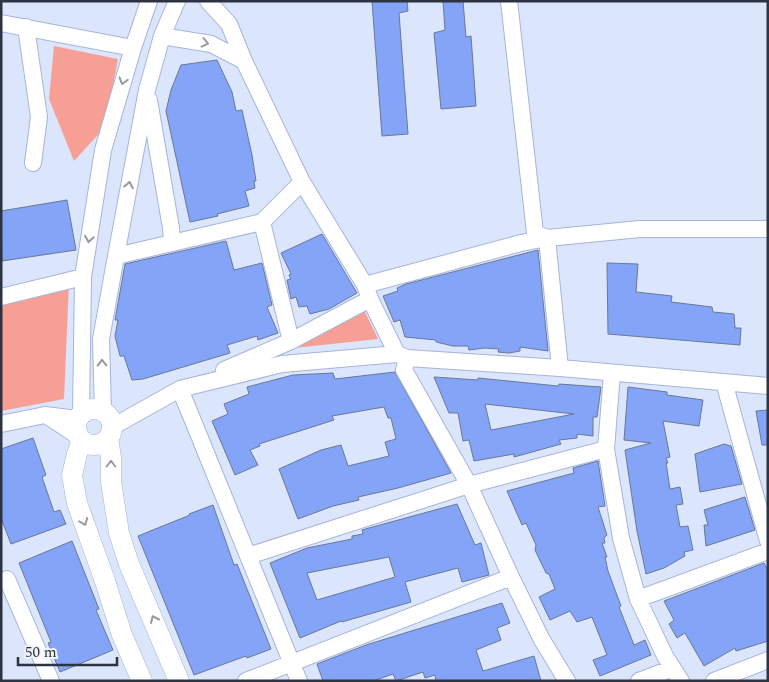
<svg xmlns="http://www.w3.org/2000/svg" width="769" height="682" viewBox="0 0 769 682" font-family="Spectral,serif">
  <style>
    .green { fill: #f79f95 }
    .building { fill: #83a4f7; stroke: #697798; fill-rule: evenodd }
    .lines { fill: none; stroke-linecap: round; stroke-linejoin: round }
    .minor-casing { stroke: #a6b5d9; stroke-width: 18 }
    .tertiary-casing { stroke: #a6b5d9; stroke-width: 21 }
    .minor { stroke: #fff; stroke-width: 16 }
    .tertiary { stroke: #fff; stroke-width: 20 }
    .oneway { stroke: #9699a0 }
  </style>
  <rect width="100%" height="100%" fill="#dbe5fc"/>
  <!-- green -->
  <path class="green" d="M54 46 118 59 105 127 74 161 49 99Z
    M69 283 64 399 1 411V302Z
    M363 308 378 339 294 348Z"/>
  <!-- building -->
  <path class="building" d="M372 1H407L408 11 399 13 408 134 382 136Z
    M443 1H463L466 37 471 36 476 106 441 109 434 33 445 30Z
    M217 60 232 92 236 111 242 110 252 155 256 181H254L255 188 245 191 249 206 217 214 218 216 190 222 166 111 171 90 181 65Z
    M67 200 76 250 2 261 1 211Z
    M322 234 357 293 329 309 310 314 307 306 299 307 296 297 291 299 287 280 291 279 289 275 291 274 281 253Z
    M226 241 234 270 262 263 272 305 267 307 278 333 258 340 257 336 227 345 230 353 143 379 132 380 124 356H120L115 336 118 320H115L125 264Z
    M538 250 548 351 520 347V351L509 353 498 352 499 349 485 348 469 350 468 346H453L436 342V340L405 337 400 320 394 322 383 296 398 291 397 288 406 284Z
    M607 263 638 264 636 292 672 296 671 302 712 307 713 312 734 314 735 328H741L740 345 608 334Z
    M395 372 451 473 398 488 358 497 359 500 333 506 298 519 279 469 321 450 341 445 348 466 389 456 385 442 396 439 391 418H388L384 407 332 416 334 420 259 444 260 446 250 450 258 465 235 475 212 421 228 414 224 404 249 394 247 387 293 375 333 373 335 379Z
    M434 377 478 380V378L558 386 559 384 601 387 597 417H593V436L577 434V438L559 440 561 444 514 457V454L474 461 469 440 463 441 458 413H449ZM485 404 574 414 491 430Z
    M628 387 667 392V395L703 400 699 426 663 421 670 457 666 458 668 463H666L670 489 680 487 683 504 676 505 680 527 688 526 693 550 684 552 685 556 664 568 646 574 637 531 625 450 651 443 624 440Z
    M768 410V445H762L756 411Z
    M33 438 46 475 42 477 54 512 60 510 66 524 11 544 1 518V449Z
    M724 444 731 446 742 484 700 492 695 454Z
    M598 461 605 506 598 507 607 535 604 538 605 543H602L607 557H605L608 571 621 606 619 607 634 645 645 640 651 655 600 676 593 660 607 655 592 617 577 622 570 611 550 620 539 597 555 589 549 574 546 573 535 550 536 545 526 523 522 525 507 491 574 473 573 468Z
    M745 497 755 530 706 546 704 525H708L704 510Z
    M457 504 475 545 481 543 489 575 462 582 458 568 405 582 411 602 342 622 341 621 300 638 270 563 307 548 352 539V536L363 534 362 530 369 528ZM389 557 395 577 317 600 307 573Z
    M213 505 234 565 237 564 271 649 247 658 246 656 194 675 138 536 190 515 189 514Z
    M72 541 99 609 96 610 113 650 60 672 48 643 51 642 19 563Z
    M764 563 768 571V641L736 651 735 648 704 666 685 633 677 638 669 624 674 620 664 601Z
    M502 603 510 623 497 628 501 640 476 650 483 671 534 656 541 681H436L435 675 425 678 423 672 396 681 393 674 373 681H323L317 664 366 645Z"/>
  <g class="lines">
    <!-- minor casing -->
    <g class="minor-casing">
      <path id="minor" d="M208 1 229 24 244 61 302 182 365 285 370 299 397 354 407 358 404 370 469 485 511 577 542 640 567 681
        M509 1 535 233 547 238 560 368
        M1 23 133 48
        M26 27 39 117 33 163
        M162 36 211 44 244 61
        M262 222 291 341
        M172 243 262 222 302 182
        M116 256 172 243 171 228 149 100
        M365 285 521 243 547 238 640 229H768
        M1 297 83 277
        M407 358 560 368 768 386
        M224 370 291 341 370 299
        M612 373 606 449 621 538 638 599 665 656 681 681
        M724 382 768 541
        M180 389 299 681
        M103 412 101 339 116 256 147 90 162 36 177 1
        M81 414 83 277 103 150 133 48 149 1
        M49 417 78 436
        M1 424 45 415 77 419
        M112 427 180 389 282 364 397 354
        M248 556 469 485 606 449
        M7 579 51 681
        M638 599 768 551
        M246 681 511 577
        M639 681 673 668
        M714 681 768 660"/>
    </g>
    <!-- tertiary casing -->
    <g class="tertiary-casing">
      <path id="tertiary" d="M76 427a18 18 0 1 1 36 0a18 18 0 1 1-36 0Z
        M108 438 111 458V482L119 533 129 564 179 681
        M82 441 77 454 72 475 77 503 105 581 122 635 142 681"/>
    </g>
    <!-- minor -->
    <use href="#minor" class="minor"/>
    <!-- tertiary -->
    <use href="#tertiary" class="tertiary"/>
  </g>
  <!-- one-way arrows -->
  <defs><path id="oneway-chevron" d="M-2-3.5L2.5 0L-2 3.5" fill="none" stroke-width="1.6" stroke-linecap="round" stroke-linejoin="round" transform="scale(1.25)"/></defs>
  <g class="oneway">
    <use href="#oneway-chevron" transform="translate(205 43) rotate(13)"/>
    <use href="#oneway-chevron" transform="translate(123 81) rotate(106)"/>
    <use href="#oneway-chevron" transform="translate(129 185) rotate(-79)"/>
    <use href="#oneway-chevron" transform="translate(89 239) rotate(99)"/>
    <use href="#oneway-chevron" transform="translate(102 363) rotate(-91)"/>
    <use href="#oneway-chevron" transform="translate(111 464) rotate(-90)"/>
    <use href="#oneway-chevron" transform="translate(84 522) rotate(69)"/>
    <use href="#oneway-chevron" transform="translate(154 619) rotate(-114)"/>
  </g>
  <!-- border -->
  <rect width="769" height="682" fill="none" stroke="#2d3341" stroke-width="5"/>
  <!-- scale -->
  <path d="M18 657v8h99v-8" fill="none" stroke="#2d3341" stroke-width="2.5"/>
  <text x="25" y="657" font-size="15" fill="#2d3341" stroke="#eff2fa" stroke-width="4" paint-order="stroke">50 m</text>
</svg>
